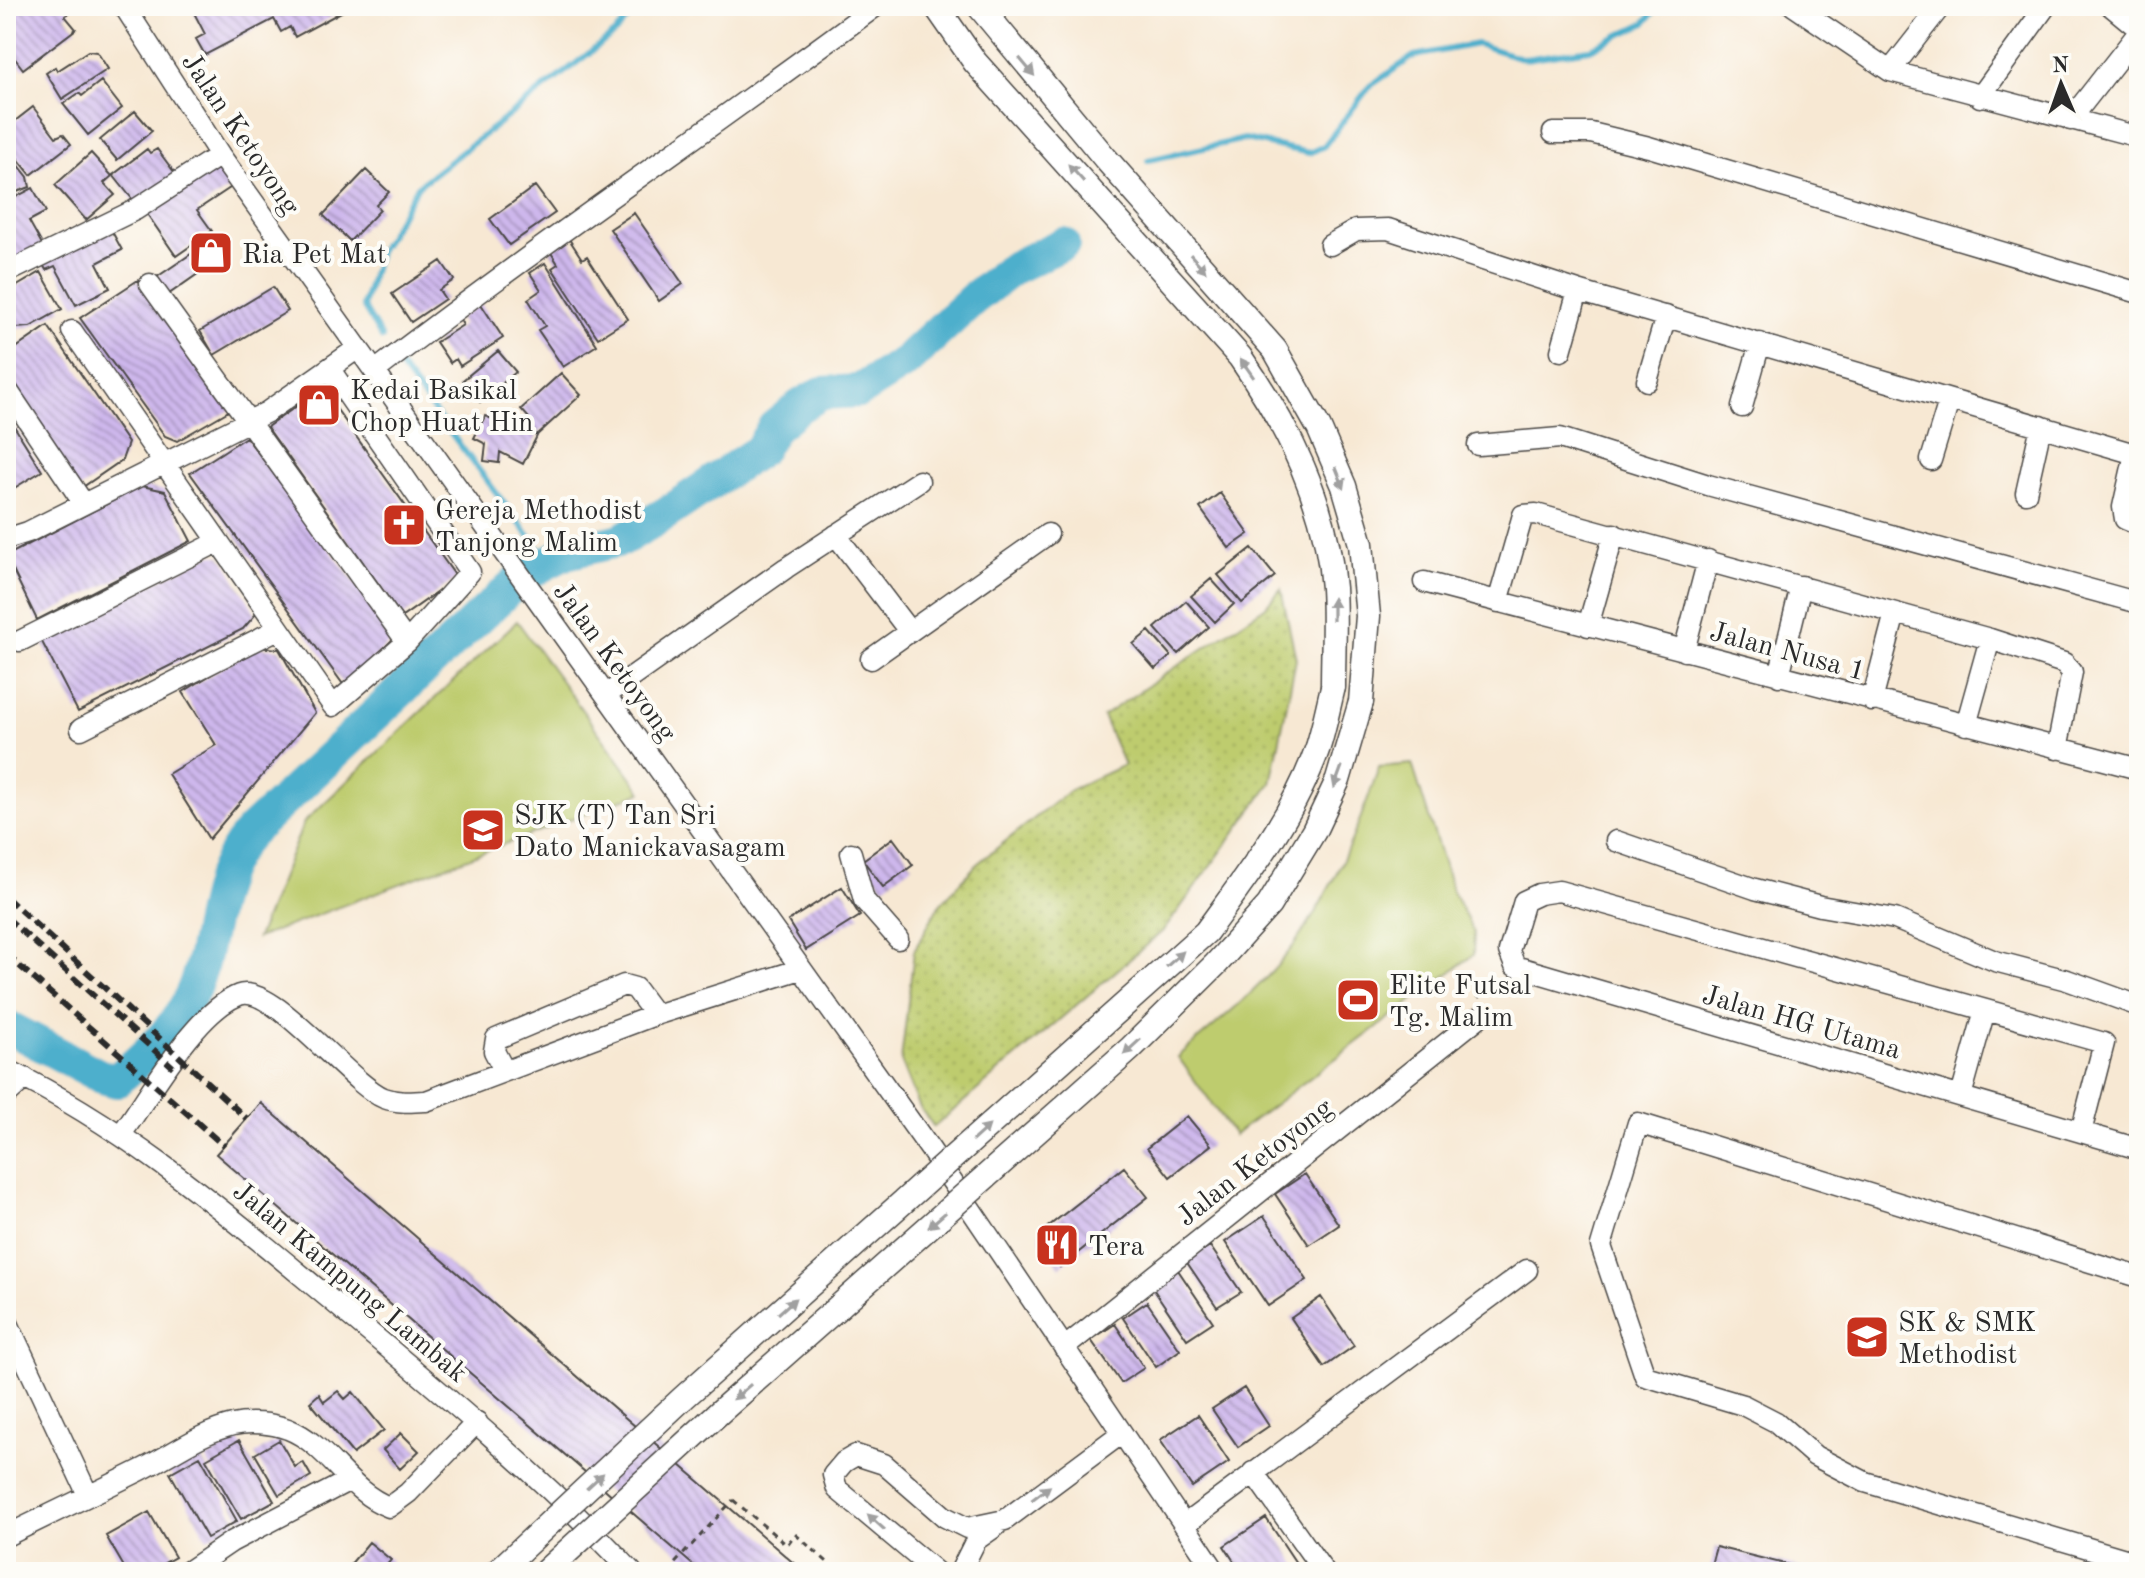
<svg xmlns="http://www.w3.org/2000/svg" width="2145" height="1578" viewBox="0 0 2145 1578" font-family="'Old Standard TT',serif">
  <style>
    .grass { fill: url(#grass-dots); stroke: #747c4c; stroke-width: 2 }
    .pitch { fill: #becc6e; stroke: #747c4c; stroke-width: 2 }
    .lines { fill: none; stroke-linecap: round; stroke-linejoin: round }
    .stream { stroke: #4eafcc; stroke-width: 6 }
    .river { stroke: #4eafcc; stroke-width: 34 }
    .building { fill: url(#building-back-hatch) }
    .minor-casing { stroke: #4a4744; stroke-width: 23 }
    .major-casing { stroke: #4a4744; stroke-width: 27 }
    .path { stroke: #4a4744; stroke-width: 3; stroke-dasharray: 6 6; stroke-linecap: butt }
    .minor { stroke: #fff; stroke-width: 20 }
    .major { stroke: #fff; stroke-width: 24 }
    .rail { stroke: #2b2b2b; stroke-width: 6; stroke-dasharray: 12 6; stroke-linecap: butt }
    .major-bridge-casing { stroke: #4a4744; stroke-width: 27; stroke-linecap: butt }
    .path-bridge { stroke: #4a4744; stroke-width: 3; stroke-dasharray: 6 6; stroke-linecap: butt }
    .major-bridge { stroke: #fff; stroke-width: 24 }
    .oneway { fill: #a0a0a0 }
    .labels { text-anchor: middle; stroke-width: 8; stroke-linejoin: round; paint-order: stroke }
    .street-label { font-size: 28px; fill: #2b2b2b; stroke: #fdfcf7 }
    .poi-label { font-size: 28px; fill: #2b2b2b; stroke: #fdfcf7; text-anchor: start }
  </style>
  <defs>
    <pattern id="grass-dots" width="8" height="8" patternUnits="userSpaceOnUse" patternTransform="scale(2)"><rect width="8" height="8" fill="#becc6e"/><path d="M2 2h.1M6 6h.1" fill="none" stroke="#a3af5f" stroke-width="1.8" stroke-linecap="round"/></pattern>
    <pattern id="building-back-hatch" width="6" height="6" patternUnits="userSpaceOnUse" patternTransform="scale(2)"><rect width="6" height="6" fill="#ceb7ec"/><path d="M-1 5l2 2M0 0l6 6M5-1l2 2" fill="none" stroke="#a795bf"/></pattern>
  </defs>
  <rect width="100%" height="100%" fill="#fdfcf7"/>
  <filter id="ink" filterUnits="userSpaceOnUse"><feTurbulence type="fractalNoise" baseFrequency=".0125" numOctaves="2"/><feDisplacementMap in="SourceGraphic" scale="16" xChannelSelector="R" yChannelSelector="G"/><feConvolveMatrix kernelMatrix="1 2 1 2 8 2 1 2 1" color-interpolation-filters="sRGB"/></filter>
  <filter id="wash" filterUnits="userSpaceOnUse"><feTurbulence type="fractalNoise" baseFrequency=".006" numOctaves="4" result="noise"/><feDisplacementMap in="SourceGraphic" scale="32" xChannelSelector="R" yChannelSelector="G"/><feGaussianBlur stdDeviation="1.8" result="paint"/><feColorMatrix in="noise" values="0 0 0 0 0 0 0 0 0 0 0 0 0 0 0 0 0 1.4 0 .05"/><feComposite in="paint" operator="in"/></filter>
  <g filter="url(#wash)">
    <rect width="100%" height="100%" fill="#f7e8d3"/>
    <!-- grass -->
    <path class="grass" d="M1281 589 1296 659 1271 783 1164 930 934 1127 920 1108 901 1061 914 951 938 907 977 864 1070 790 1124 765 1103 716 1265 607Z"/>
    <!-- pitch -->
    <path class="pitch" d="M517 621 642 792 257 938 304 822Z
      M1412 764 1452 890 1474 933 1473 955 1234 1135 1178 1057C1217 1022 1263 988 1294 945 1333 891 1358 829 1379 767Z"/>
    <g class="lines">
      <!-- stream -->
      <path class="stream" d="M1148 160 1245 139 1309 153 1324 146 1370 86 1414 56 1477 44 1525 59 1590 49 1645 23 1658 6
        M382 338 363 306 379 252 418 186 615 33 639 6
        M399 365 549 562"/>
      <!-- river -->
      <path class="river" d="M6 1026 102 1077 116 1081C145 1055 177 1029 192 993 216 936 206 883 249 833L524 575 566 553 621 540 665 514 760 450 774 427 800 406 822 393 859 391 905 362 973 299 1013 268 1063 244"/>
    </g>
    <g id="blocks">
      <!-- building -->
      <path class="building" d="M6 6H64L69 13 65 16 76 29 23 69 13 56 6 61Z
        M198 6H340L343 11 295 37 290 27 281 32 274 19 205 55 196 39 205 34 192 9Z
        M88 51 97 52 108 69 62 99 46 73 55 67 57 71Z
        M101 81 122 108 88 135 63 104 79 93 82 96Z
        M33 107 56 137 63 134 71 144 31 175 6 144V128Z
        M135 111 152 131 117 160 100 140Z
        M6 149 28 177 30 187 6 196Z
        M147 149 150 153 157 149 177 176 137 205 113 175Z
        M91 153 112 176 104 183 115 195 86 220 55 185Z
        M219 163 233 186 197 210 212 231 176 256 145 211Z
        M366 170 389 192 376 205 380 210 350 241 323 215Z
        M535 186 555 213 509 245 490 219Z
        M33 188 46 212 29 221 43 246 16 261 6 242V202Z
        M634 213 683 284 659 301 610 229Z
        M109 226 122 250 97 263 110 288 76 305 55 266 46 270 41 261Z
        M569 239 582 259 587 256 628 319 598 338 552 268 558 264 550 251Z
        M210 241 222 257 169 294 157 277Z
        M441 261 454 280 439 290 445 299 411 322 392 294Z
        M545 263 597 345 563 367 538 330 545 326 528 299 541 290 530 273Z
        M41 272 62 309 30 327 15 328 6 313V308L14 303 7 292Z
        M138 280 232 409 177 441 165 436 80 318Z
        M273 287 288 311 214 355 200 331Z
        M481 304 503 338 460 366 456 359 450 363 436 342 463 325 459 318Z
        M48 326 128 443 122 460 77 491 6 387V340L13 350Z
        M498 351 516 372 480 402 475 396 469 399 462 390 468 386 463 380Z
        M561 373 581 395 537 435 525 422 529 418 521 409Z
        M307 399 330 400 457 578 402 617 267 427Z
        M6 413 42 471 6 493Z
        M494 414 537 436 523 464 500 452 499 463 484 461 486 444 474 438 485 416 492 419Z
        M246 437 395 637 345 687 190 473Z
        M142 486 165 491 191 541 37 620 6 556Z
        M1220 493 1249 534 1229 548 1200 508Z
        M1252 548 1275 576 1242 603 1218 575Z
        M210 555H221L256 614 243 629 78 712 41 640Z
        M1211 579 1234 604 1215 622 1191 596Z
        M1186 601 1209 627 1178 654 1155 628Z
        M1149 631 1171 656 1155 669 1133 644Z
        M256 647 279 649 315 713 209 839 168 774 216 745 183 692Z
        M893 838 913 865 883 887 863 860Z
        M842 887 860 916 806 950 788 921Z
        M261 1103 804 1572H701L216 1154Z
        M1187 1116 1211 1145 1170 1177 1147 1148Z
        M1124 1167 1148 1197 1060 1267 1040 1242V1233Z
        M1305 1174 1339 1225 1309 1245 1275 1194Z
        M1264 1216 1307 1280 1268 1306 1225 1242Z
        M1210 1246 1241 1292 1217 1307 1186 1261Z
        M1178 1270 1213 1322 1187 1339 1152 1287Z
        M1321 1297 1354 1346 1324 1367 1291 1318Z
        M1147 1302 1180 1350 1156 1367 1123 1318Z
        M1115 1324 1144 1368 1121 1383 1091 1340Z
        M1244 1388 1269 1426 1238 1447 1212 1409Z
        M338 1391 345 1399 353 1392 384 1430 353 1454 310 1402 319 1394 324 1402Z
        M1198 1415 1229 1462 1192 1487 1160 1440Z
        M401 1433 419 1451 400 1469 383 1450Z
        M239 1440 274 1501 241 1519 206 1459Z
        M279 1440 295 1467 303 1462 311 1476 279 1495 255 1454Z
        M200 1456 237 1521 207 1538 170 1473Z
        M149 1512 175 1557 148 1572H127L106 1536Z
        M1266 1518 1302 1572H1241L1224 1546Z
        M369 1542 391 1560 381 1572H344Z
        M1716 1547 1813 1571V1572H1709Z"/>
    </g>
  </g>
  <g filter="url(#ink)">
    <use href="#blocks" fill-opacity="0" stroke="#4a4744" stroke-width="2"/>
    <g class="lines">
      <!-- minor casing -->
      <g class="minor-casing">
        <path id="minor" d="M124 6 220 155 930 1149 1216 1572
          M1794 6 1890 71 2139 137
          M2111 6 2139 29
          M1890 71 1941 6
          M1980 97 2046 6
          M2070 120 2139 32
          M1553 133H1591L1649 147 2139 293
          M1330 245 1356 230 1388 229 1578 291 2135 454 2123 507 2125 519 2139 525
          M6 273 135 210 220 155
          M150 284 407 642
          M72 331 333 706 407 642 470 572 331 371
          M1561 351 1578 291
          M375 371C539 245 710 129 876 6
          M1647 381 1666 316
          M6 388 84 504
          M1742 407 1760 343
          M1478 445 1560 438 1708 485 2139 603
          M1931 460 1949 401
          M2026 493 2041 426
          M836 535 909 631
          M6 539 28 532 267 412 358 348
          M1424 582 2139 769
          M1498 602 1523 515 1536 514 1990 639 2064 663 2072 672 2057 749
          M1588 626 1614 534
          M20 641 218 542
          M1684 651 1708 560
          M871 659 1048 534
          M1779 676 1801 586
          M606 695 786 568 919 481
          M1872 701 1895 613
          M1966 725 1990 639
          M81 729 278 629
          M1616 841 1755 889 1820 906 1895 919 1995 961 2067 980 2139 1006
          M851 853 864 900 898 939
          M6 1069C128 1128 227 1214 331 1300 435 1387 539 1473 632 1572
          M504 1070 494 1051 496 1039 624 985 635 988 655 1015
          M6 1095 25 1078
          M1961 1096 1985 1010
          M2081 1132 2104 1043 1559 891 1539 894 1524 901 1509 951 1515 966C1723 1027 1931 1088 2139 1149
          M122 1133C150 1095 195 1012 239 995 272 982 348 1083 384 1098 398 1103 411 1102 426 1101L655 1015 801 969
          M2139 1277 1638 1123 1601 1246 1645 1376 1743 1405 1776 1422 1815 1456 1865 1482 2139 1563
          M6 1319 88 1495
          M1064 1348 1478 1018
          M1253 1472 1324 1572
          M1184 1525 1527 1270
          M6 1536C50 1514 95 1493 139 1471 170 1456 199 1433 233 1425 250 1421 271 1423 288 1429 329 1445 347 1491 389 1507L408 1493 477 1422
          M187 1572 231 1542 348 1481
          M936 1572 837 1489 833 1475 844 1462 856 1455 884 1464 945 1517 967 1528 1005 1520 1122 1433
          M960 1572 976 1540 996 1526"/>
      </g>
      <!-- major casing -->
      <g class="major-casing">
        <path id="major" d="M936 6 975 62 1240 357C1288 426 1327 503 1333 588 1335 621 1333 654 1333 687
          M979 6 1105 158 1275 350 1319 428 1344 486 1361 544 1368 616 1361 702"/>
      </g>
      <!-- path -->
      <path class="path" d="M1478 998 1489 979 1499 974
        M733 1500 787 1545 795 1534 839 1572
        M667 1572H668"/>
      <!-- minor -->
      <use href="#minor" class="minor"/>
      <!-- major -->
      <use href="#major" class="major"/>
      <!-- rail -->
      <path class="rail" d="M6 897 247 1119
        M6 917 173 1067
        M6 954 224 1146"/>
      <!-- major-bridge casing -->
      <g class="major-bridge-casing">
        <path id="major-bridge" d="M497 1572 682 1399 1206 932C1248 874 1294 816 1318 747 1324 728 1328 707 1333 687
          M545 1572 722 1410 1130 1049 1216 964 1269 905 1314 831 1338 780 1361 702"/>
      </g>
      <!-- path-bridge -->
      <path class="path-bridge" d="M667 1572 733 1500"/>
      <!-- major-bridge -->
      <use href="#major-bridge" class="major-bridge"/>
    </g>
    <!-- one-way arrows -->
    <defs><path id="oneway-solid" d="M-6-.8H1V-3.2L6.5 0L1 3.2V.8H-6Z" transform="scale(2)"/></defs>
    <g class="oneway">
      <use href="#oneway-solid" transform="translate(1027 67) rotate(50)"/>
      <use href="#oneway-solid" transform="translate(1076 173) rotate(-132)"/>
      <use href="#oneway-solid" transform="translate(1198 263) rotate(48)"/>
      <use href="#oneway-solid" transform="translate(1247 368) rotate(-125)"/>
      <use href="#oneway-solid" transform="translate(1340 478) rotate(68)"/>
      <use href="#oneway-solid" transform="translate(1333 609) rotate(-90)"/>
      <use href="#oneway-solid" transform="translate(1338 777) rotate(110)"/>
      <use href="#oneway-solid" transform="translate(1175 959) rotate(-42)"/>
      <use href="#oneway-solid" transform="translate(1132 1047) rotate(137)"/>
      <use href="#oneway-solid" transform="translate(981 1133) rotate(-42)"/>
      <use href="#oneway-solid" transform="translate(937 1220) rotate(139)"/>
      <use href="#oneway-solid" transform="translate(787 1306) rotate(-42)"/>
      <use href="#oneway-solid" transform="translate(742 1392) rotate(139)"/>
      <use href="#oneway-solid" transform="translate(595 1481) rotate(-43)"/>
      <use href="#oneway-solid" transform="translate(1041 1493) rotate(-37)"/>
      <use href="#oneway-solid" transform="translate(876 1522) rotate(-138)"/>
    </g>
  </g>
  <!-- icons -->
  <defs>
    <g id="shop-square" transform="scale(2.3)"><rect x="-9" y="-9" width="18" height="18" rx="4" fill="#c8321e" stroke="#fdfcf7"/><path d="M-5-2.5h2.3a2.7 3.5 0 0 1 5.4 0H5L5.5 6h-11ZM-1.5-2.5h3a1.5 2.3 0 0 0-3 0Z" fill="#fff"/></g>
    <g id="church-square" transform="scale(2.3)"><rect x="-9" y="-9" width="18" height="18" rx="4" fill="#c8321e" stroke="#fdfcf7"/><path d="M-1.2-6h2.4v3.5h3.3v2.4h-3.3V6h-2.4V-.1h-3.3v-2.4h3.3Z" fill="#fff"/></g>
    <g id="school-square" transform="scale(2.3)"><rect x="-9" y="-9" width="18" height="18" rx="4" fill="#c8321e" stroke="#fdfcf7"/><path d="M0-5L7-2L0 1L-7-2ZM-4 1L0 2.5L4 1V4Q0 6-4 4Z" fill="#fff"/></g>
    <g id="stadium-square" transform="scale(2.3)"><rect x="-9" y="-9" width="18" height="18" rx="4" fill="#c8321e" stroke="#fdfcf7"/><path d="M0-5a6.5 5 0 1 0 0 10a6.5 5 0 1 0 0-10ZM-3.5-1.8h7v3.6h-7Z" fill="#fff"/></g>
    <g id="restaurant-square" transform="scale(2.3)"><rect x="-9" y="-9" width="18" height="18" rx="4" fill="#c8321e" stroke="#fdfcf7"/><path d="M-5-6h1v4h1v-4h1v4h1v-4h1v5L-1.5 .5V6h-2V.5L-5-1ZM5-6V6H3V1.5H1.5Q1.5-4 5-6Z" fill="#fff"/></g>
  </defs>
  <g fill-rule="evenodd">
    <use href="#shop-square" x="211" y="253"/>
    <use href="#shop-square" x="319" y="405"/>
    <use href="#church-square" x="404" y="525"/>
    <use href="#school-square" x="483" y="830"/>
    <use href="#stadium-square" x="1358" y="1000"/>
    <use href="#restaurant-square" x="1057" y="1245"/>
    <use href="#school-square" x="1867" y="1337"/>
  </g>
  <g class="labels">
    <!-- street labels -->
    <g class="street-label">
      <text transform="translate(242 133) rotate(56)" y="10">Jalan Ketoyong</text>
      <text transform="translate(1788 650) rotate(15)" y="10">Jalan Nusa 1</text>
      <text transform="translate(616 661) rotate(54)" y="10">Jalan Ketoyong</text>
      <text transform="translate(1802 1021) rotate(16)" y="10">Jalan HG Utama</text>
      <text transform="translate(1254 1161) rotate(-38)" y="10">Jalan Ketoyong</text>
      <text transform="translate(351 1281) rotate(40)" y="10">Jalan Kampung Lambak</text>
    </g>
    <!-- poi labels -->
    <g class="poi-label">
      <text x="242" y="263">Ria Pet Mat</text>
      <text x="350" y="399">Kedai Basikal<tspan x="350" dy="32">Chop Huat Hin</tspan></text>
      <text x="435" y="519">Gereja Methodist<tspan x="435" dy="32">Tanjong Malim</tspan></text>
      <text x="514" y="824">SJK (T) Tan Sri<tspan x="514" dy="32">Dato Manickavasagam</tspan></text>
      <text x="1389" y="994">Elite Futsal<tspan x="1389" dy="32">Tg. Malim</tspan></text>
      <text x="1088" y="1255">Tera</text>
      <text x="1898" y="1331">SK &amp; SMK<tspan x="1898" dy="32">Methodist</tspan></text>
    </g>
  </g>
  <!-- margin -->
  <rect width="2145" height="1578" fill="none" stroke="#fdfcf7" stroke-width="32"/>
  <!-- north arrow -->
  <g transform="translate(2061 84) rotate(358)" stroke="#fdfcf7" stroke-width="6" paint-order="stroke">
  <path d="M0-6L14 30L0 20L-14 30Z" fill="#2b2b2b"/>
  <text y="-12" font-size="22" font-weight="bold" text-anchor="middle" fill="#2b2b2b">N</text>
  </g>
</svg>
